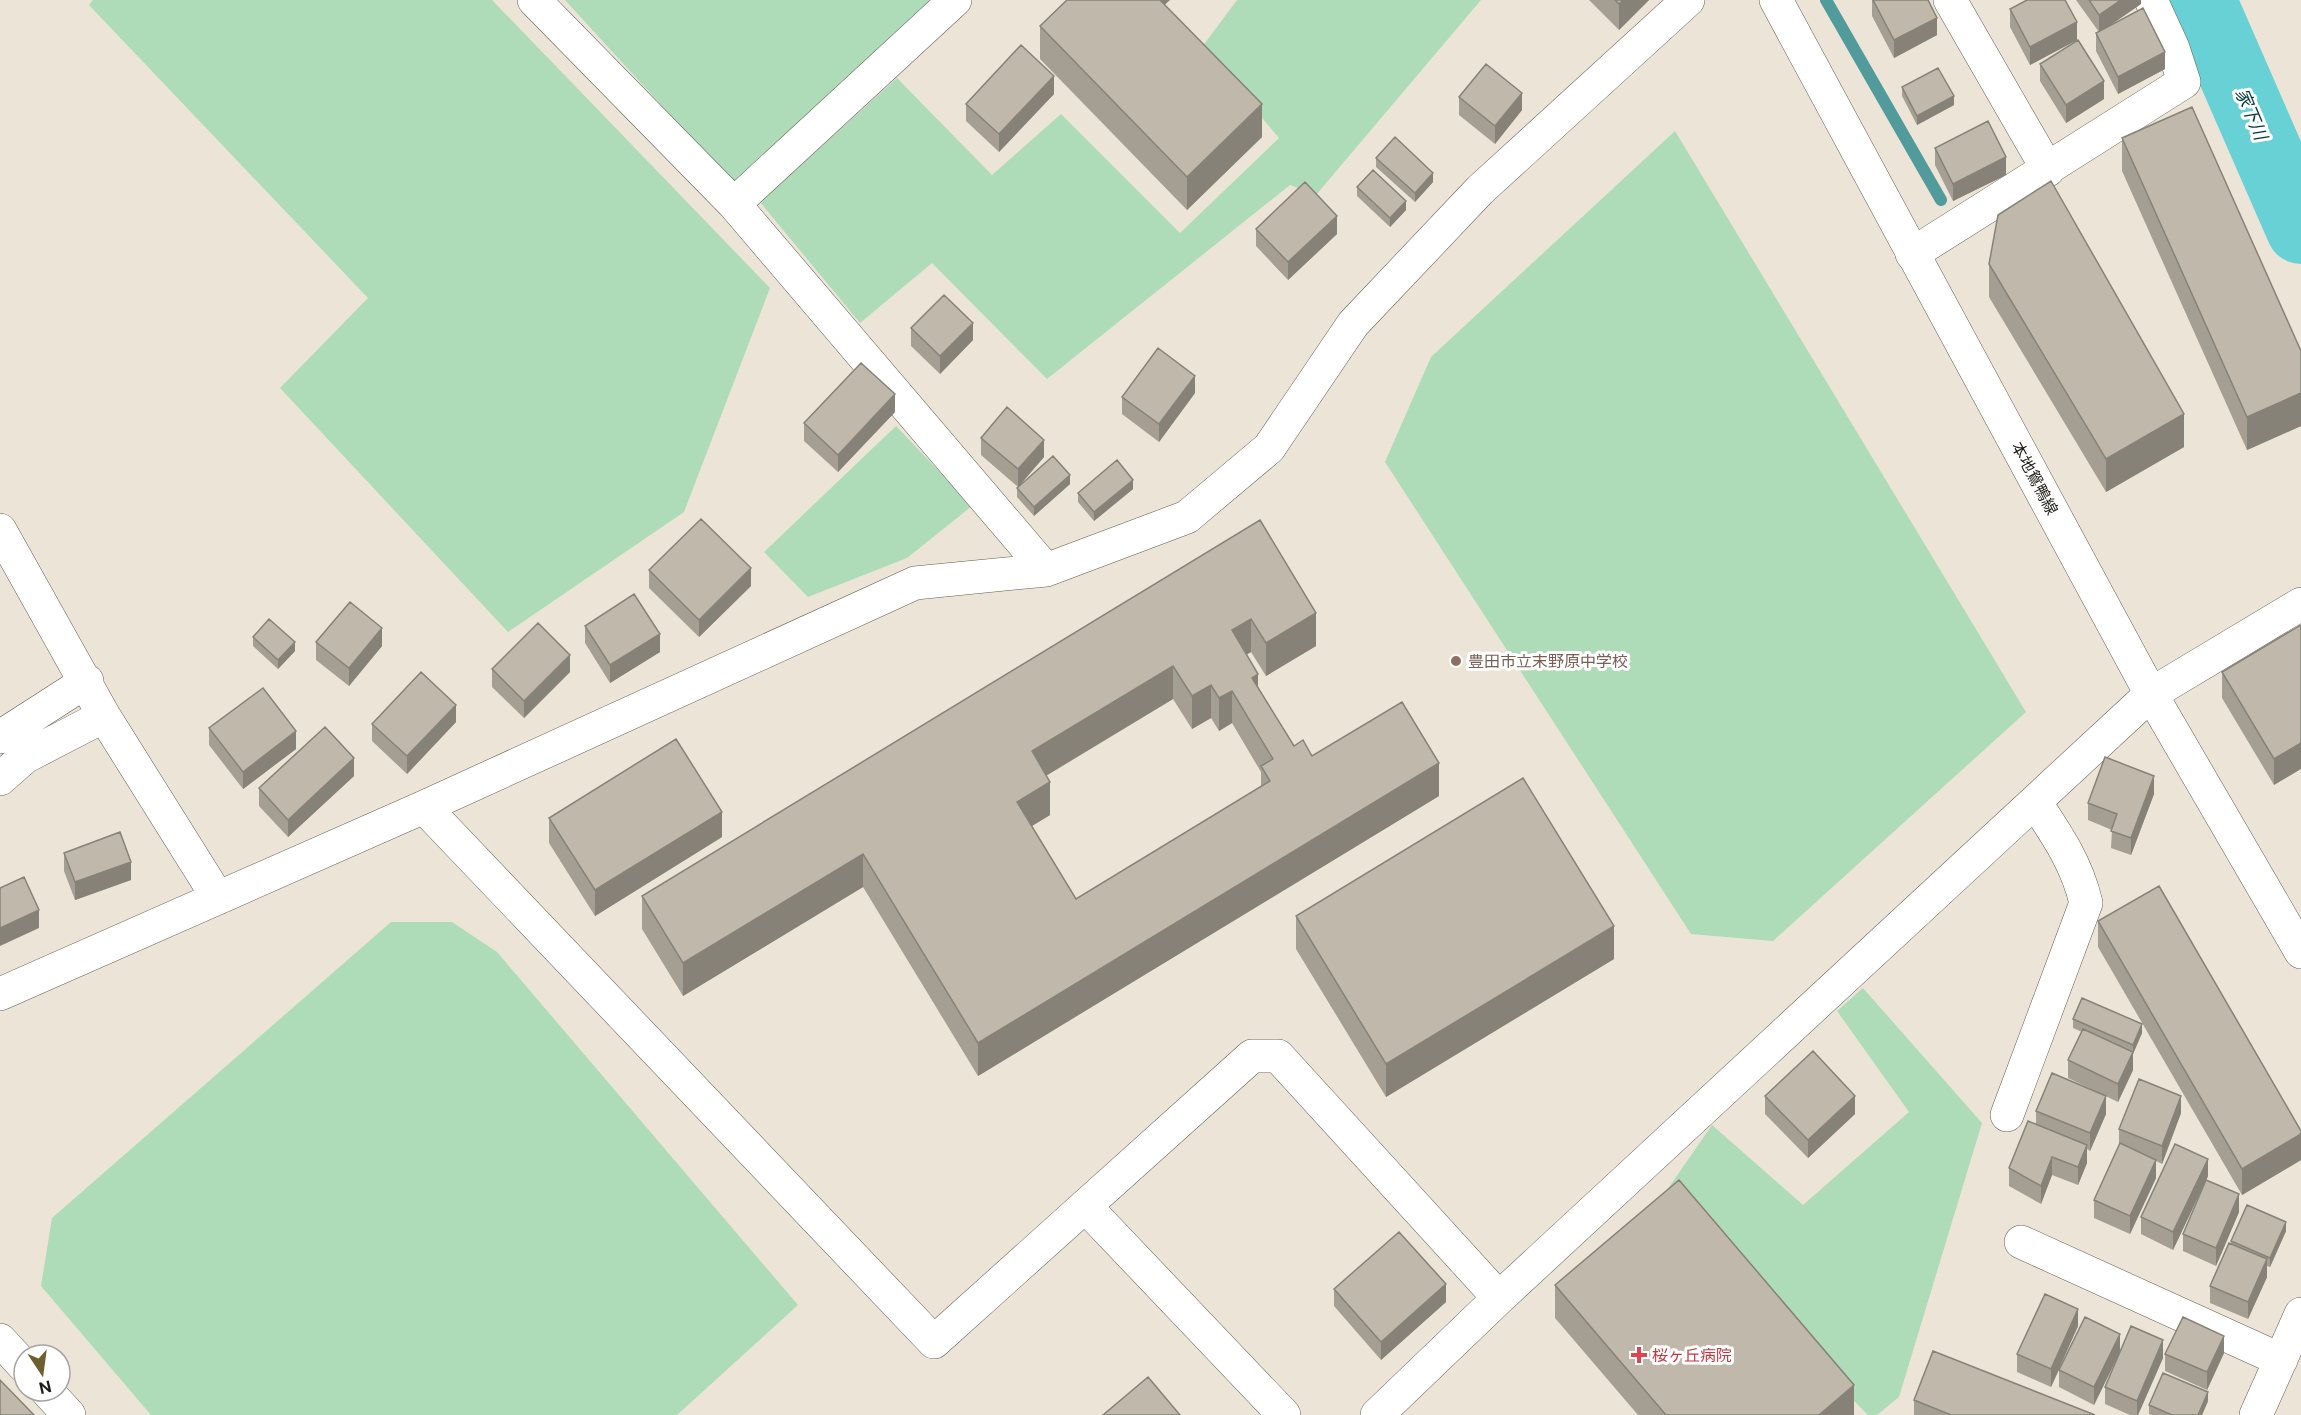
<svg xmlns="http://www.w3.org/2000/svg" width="2301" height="1415" viewBox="0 0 2301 1415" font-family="'Public Sans','Noto Sans JP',sans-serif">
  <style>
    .green { fill: #aedbb8 }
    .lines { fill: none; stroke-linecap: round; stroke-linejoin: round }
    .stream { stroke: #529b9c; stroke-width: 12 }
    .river { stroke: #68d1d5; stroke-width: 70 }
    .minor-casing { stroke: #645e52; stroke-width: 34 }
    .tertiary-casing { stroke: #645e52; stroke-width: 34 }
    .secondary-casing { stroke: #645e52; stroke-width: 34 }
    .minor { stroke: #fff; stroke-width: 33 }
    .tertiary { stroke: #fff; stroke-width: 33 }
    .secondary { stroke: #fff; stroke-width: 33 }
    .wall { fill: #a59f93; fill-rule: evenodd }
    .shaded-wall { fill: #868278 }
    .building { fill: #c0b9ab; stroke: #868278; stroke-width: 1.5; fill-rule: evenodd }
    .education-dot { fill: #8d6e63; stroke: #fff; stroke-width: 2 }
    .health-dot { fill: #e0444e; stroke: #fff; stroke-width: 2 }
    .labels { text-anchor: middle; stroke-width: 6; stroke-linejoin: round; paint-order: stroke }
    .street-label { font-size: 16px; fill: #1e1c17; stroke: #fff }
    .education-label { font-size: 16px; fill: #785e54; stroke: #fff; text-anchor: start }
    .health-label { font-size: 16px; fill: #be3a42; stroke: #fff; text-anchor: start }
    .water-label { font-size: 18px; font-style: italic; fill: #04393b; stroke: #fff }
  </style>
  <rect width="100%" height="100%" fill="#ece5d7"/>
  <!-- green -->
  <path class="green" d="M93 0H492L770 288 684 512 508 632 280 388 368 298 89 5Z
    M565 0H938L736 187Z
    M1237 0H1481L1316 195 1290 185 1047 379 932 263 860 323 760 202 897 78 992 175 1061 114 1180 233 1279 138 1202 47Z
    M1675 131 2026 712 1773 941 1691 934 1385 462 1431 357Z
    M896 426 972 506 907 558 808 597 764 552Z
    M391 922H452L497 952 798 1305 677 1415H151L41 1286 52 1218Z
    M1863 988 1982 1123 1899 1397 1877 1415H1868L1658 1203 1712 1125 1803 1205 1909 1112 1837 1011Z"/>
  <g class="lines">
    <!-- stream -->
    <path class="stream" d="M1826 0 1941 200"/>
    <!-- river -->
    <path class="river" d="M2201 0 2301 229"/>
    <!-- minor casing -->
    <g class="minor-casing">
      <path id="minor" d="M534 0 734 204 1046 570
        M1950 0 2048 170
        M734 204 955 0
        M1912 254 2184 82 2173 48 2151 0
        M0 530 104 716 218 898
        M0 737 87 681
        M0 779 25 757 104 716
        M424 807 934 1342 1252 1056H1278L1499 1298
        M0 994 424 807 915 583 1046 570 1187 517 1269 448 1353 324 1480 190 1688 0
        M2007 1115 2086 903C2077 864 2057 835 2035 802
        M1085 1206 1284 1415
        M2021 1242 2281 1360
        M0 1340 24 1366
        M47 1391 69 1415
        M1377 1415 1499 1298 2151 694
        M2256 1415 2301 1314"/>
    </g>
    <!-- tertiary casing -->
    <g class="tertiary-casing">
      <path id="tertiary" d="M2151 694 2301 604"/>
    </g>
    <!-- secondary casing -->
    <g class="secondary-casing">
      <path id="secondary" d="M1776 0 2151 694 2301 952"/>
    </g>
    <!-- minor -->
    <use href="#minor" class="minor"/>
    <!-- tertiary -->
    <use href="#tertiary" class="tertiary"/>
    <!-- secondary -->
    <use href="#secondary" class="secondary"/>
  </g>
  <!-- wall -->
  <path class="wall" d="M1589 0H1649L1619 30Z
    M1872 0H1928L1937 35 1894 58 1872 16Z
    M2076 0H2141V4L2106 28 2165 69 2118 94 2096 51V33L2099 32Z
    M1165 5 1262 137 1187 210 1040 59V26Z
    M2010 9 2077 40 2030 65 2010 27Z
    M2040 64 2104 99 2066 123 2040 81Z
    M1902 87 1954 105 1917 125 1902 96Z
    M1054 94 999 152 966 121V104Z
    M1459 97 1522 110 1495 144 1459 115Z
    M2122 138 2301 351V426L2247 450 2122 171Z
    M1935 148 2006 175 1953 201 1935 165Z
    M1376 158 1433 182 1415 202 1376 167Z
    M1357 187 1406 210 1390 227 1357 196Z
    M1256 229 1337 234 1288 280 1256 246Z
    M1989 264 2184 447 2106 492 1989 297Z
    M911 328 973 340 940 374 911 346Z
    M1195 393 1159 442 1122 414V397Z
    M895 412 838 472 804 441V423Z
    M981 438 1044 457 1021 484H1070L1034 516 1017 497V488L1018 487 981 455Z
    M1133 489 1094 521 1078 502V493Z
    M1260 520 1316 646 1266 676 1251 652 1246 655 1258 687 1294 746 1312 756 1439 796 978 1076 863 887 683 996 642 929V896ZM1173 699 1192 729 1211 718 1219 731 1232 723 1261 772V786L1076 899 1032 826 1050 815 1046 776Z
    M649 570 751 586 699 637 649 588Z
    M2301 625 2274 785 2222 698V672Z
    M585 626 660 652 610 683 585 643Z
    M253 637 295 651 278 669 253 646Z
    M316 642 382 646 349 686 316 660Z
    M492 669 570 672 524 718 492 687Z
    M456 722 407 774 372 741V724Z
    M209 728 296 749 243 789 209 745Z
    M354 776 288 837 259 806V788Z
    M2154 794 2131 855 2111 848 2112 830 2088 820V803Z
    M549 818 722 837 595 916 549 843Z
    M64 853 131 880 75 900 64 871Z
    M1296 916 1614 959 1386 1097 1296 949Z
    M2098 921 2301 1131V1160L2242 1195 2098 947Z
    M2073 1019 2142 1033 2133 1054V1070L2118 1102 2068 1078V1060L2082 1032 2073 1028Z
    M1765 1096 1855 1114 1808 1158 1765 1114Z
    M2036 1111 2106 1114 2090 1151 2087 1149V1163L2078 1185 2052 1175 2041 1204 2009 1186V1168L2036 1124Z
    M2181 1113 2162 1164 2156 1161V1178L2130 1234 2094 1218V1200L2119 1146V1129Z
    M2208 1176 2173 1250 2141 1234V1217Z
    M2239 1212 2216 1266 2183 1251V1234Z
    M2286 1231 2270 1267 2267 1266V1277L2248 1319 2210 1303V1286L2231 1244V1241Z
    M1555 1285 1854 1415H1638L1555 1318Z
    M1334 1289 1446 1302 1381 1360 1334 1306Z
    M2078 1326 2059 1368 2120 1351 2163 1358 2138 1415H2130L2105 1404V1387L2118 1356 2094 1405 2059 1387V1370L2051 1387 2017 1372V1354Z
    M2224 1353 2207 1390 2165 1371V1354Z
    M1914 1400 2095 1415H1914Z
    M2208 1401 2202 1415H2152L2149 1414V1405Z"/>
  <!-- shaded-wall -->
  <path class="shaded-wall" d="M1157 0H1170L1157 12Z
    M1623 0H1649L1619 30V4Z
    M2121 0H2141V4L2099 33V15Z
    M1937 18V35L1894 58V40Z
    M2077 22V40L2030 65V47Z
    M2165 52V69L2118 94V77Z
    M1054 76V94L999 152V134Z
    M2104 81V99L2066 123V105Z
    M1522 93V110L1495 144V126Z
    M1954 96V105L1917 125V116Z
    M1262 104V137L1187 210V177Z
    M2006 157V175L1953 201V184Z
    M1433 173V182L1415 202V193Z
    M1406 201V210L1390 227V218Z
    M1337 216V234L1288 280V262Z
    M973 323V340L940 374V356Z
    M1195 376V393L1159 442V424Z
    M2301 393V426L2247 450V417Z
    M895 394V412L838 472V455Z
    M2184 414V447L2106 492V459Z
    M1044 440V457L1018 487V469Z
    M1070 475V484L1034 516V507Z
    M1133 480V489L1094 521V512Z
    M751 568V586L699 637V620Z
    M1316 613V646L1266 676V643Z
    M1251 619V652L1232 663V630Z
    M382 628V646L349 686V668Z
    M660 634V652L610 683V665Z
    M295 642V651L278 669V660Z
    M570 655V672L524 718V701Z
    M1173 666V699L1032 784V751Z
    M1258 674V707L1252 678Z
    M1211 685V718L1192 729V696Z
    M1232 691V723L1219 731V698Z
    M456 705V722L407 774V756Z
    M296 731V749L243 789V772Z
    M2301 743V769L2274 785V759Z
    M354 758V776L288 837V820Z
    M1439 763V796L978 1076V1043Z
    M2154 776V794L2131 855V838Z
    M1050 782V815L1017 835V802Z
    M722 812V837L595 916V890Z
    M863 854V887L683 996V963Z
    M131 862V880L75 900V882Z
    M39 910V928L0 946V928Z
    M1614 926V959L1386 1097V1064Z
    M2142 1024V1033L2133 1054V1070L2118 1102V1084L2133 1052V1045Z
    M1855 1096V1114L1808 1158V1140Z
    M2106 1096V1114L2090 1151V1133Z
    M2181 1096V1113L2162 1164V1146Z
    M2301 1134V1160L2242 1195V1169Z
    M2087 1145V1163L2078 1185V1167Z
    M2052 1157V1175L2041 1204V1186Z
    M2208 1159V1176L2173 1250V1232Z
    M2156 1160V1178L2130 1234V1216Z
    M2239 1194V1212L2216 1266V1248Z
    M2286 1222V1231L2270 1267V1258Z
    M2267 1259V1277L2248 1319V1302Z
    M1446 1284V1302L1381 1360V1342Z
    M2078 1309V1326L2051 1387V1369Z
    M2120 1334V1352L2094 1405V1387Z
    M2224 1336V1353L2207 1390V1372Z
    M2163 1340V1358L2138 1415H2137V1401Z
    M1854 1385V1415H1819Z
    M2208 1392V1401L2202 1415H2198Z"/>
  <!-- building -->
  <path class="building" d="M1067 0H1160L1262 104 1187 177 1040 26Z
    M1615 0H1623L1619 4Z
    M1873 0H1928L1937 18 1894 40Z
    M2027 0H2065L2077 22 2030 47 2010 9Z
    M2089 0H2121L2099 15Z
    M2143 8 2165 52 2118 77 2096 33Z
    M2078 40 2104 81 2066 105 2040 64Z
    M1021 45 1054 76 999 134 966 104Z
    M1486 64 1522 93 1495 126 1459 97Z
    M1938 68 1954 96 1917 116 1902 87Z
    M2192 107 2301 351V393L2247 417 2122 138Z
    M1988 121 2006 157 1953 184 1935 148Z
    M1395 137 1433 173 1415 193 1376 158Z
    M1373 170 1406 201 1390 218 1357 187Z
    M2051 181 2184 414 2106 459 1989 264 1998 215Z
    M1305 182 1337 216 1288 262 1256 229Z
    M944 295 973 323 940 356 911 328Z
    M1158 348 1195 376 1159 424 1122 397Z
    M861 363 895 394 838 455 804 423Z
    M1007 407 1044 440 1018 469 981 438Z
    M1053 456 1070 475 1034 507 1017 488Z
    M1117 460 1133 480 1094 512 1078 493Z
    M701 519 751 568 699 620 649 570Z
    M1260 520 1316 613 1266 643 1251 619 1232 630 1258 674 1252 678 1294 746 1303 740 1312 756 1402 702 1439 763 978 1043 863 854 683 963 642 896ZM1173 666 1192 696 1211 685 1219 698 1232 691 1273 759 1261 766 1270 781 1076 899 1017 802 1050 782 1032 751Z
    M634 594 660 634 610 665 585 626Z
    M350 602 382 628 349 668 316 642Z
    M269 619 295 642 278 660 253 637Z
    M538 623 570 655 524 701 492 669Z
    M2301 625V743L2274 759 2222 672Z
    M421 672 456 705 407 756 372 724Z
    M263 688 296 731 243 772 209 728Z
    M325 727 354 758 288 820 259 788Z
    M676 739 722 812 595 890 549 818Z
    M2105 757 2154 776 2131 838 2111 831 2117 814 2088 803Z
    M1523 778 1614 926 1386 1064 1296 916Z
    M120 832 131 862 75 882 64 853Z
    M24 877 39 910 0 928V888Z
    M2159 886 2301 1131V1134L2242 1169 2098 921Z
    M2082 998 2142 1024 2133 1045 2073 1019Z
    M2083 1029 2133 1052 2118 1084 2068 1060Z
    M1813 1051 1855 1096 1808 1140 1765 1096Z
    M2052 1073 2106 1096 2090 1133 2036 1111Z
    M2139 1079 2181 1096 2162 1146 2119 1129Z
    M2028 1121 2087 1145 2078 1167 2052 1157 2041 1186 2009 1168Z
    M2120 1143 2156 1160 2130 1216 2094 1200Z
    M2175 1144 2208 1159 2173 1232 2141 1217Z
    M1679 1180 1854 1385 1819 1415H1666L1555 1285Z
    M2206 1180 2239 1194 2216 1248 2183 1234Z
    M2247 1205 2286 1222 2270 1258 2231 1241Z
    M1399 1232 1446 1284 1381 1342 1334 1289Z
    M2229 1243 2267 1259 2248 1302 2210 1286Z
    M2045 1294 2078 1309 2051 1369 2017 1354Z
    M2085 1317 2120 1334 2094 1387 2059 1370Z
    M2183 1317 2224 1336 2207 1372 2165 1354Z
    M2131 1326 2163 1340 2137 1401 2105 1387Z
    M1933 1351 2095 1415H1951L1914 1400Z
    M2163 1373 2208 1392 2198 1415H2172L2149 1405Z
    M1148 1377 1180 1415H1103Z
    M0 1380 34 1415H0Z"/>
  <!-- markers -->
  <circle class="education-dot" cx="1456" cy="661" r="6"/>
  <path class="health-dot" d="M1636 1346h6v6h6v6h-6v6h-6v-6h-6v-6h6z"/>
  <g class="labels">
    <!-- street labels -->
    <g class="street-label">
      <text transform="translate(2035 478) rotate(62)" y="6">本地鴛鴨線</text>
    </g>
    <!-- education labels -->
    <g class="education-label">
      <text x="1468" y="667">豊田市立末野原中学校</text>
    </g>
    <!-- health labels -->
    <g class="health-label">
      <text x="1652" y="1361">桜ヶ丘病院</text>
    </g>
    <!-- water labels -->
    <g class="water-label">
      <text transform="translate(2251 114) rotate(67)" y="6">家下川</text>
    </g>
  </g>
  <!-- north arrow -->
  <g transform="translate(42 1373) rotate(167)"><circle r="28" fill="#ffffff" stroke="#a5a4a2" stroke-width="1.5"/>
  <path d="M0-4.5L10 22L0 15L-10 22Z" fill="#6e602e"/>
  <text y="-9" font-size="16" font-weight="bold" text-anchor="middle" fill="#1e1c17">N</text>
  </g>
</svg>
